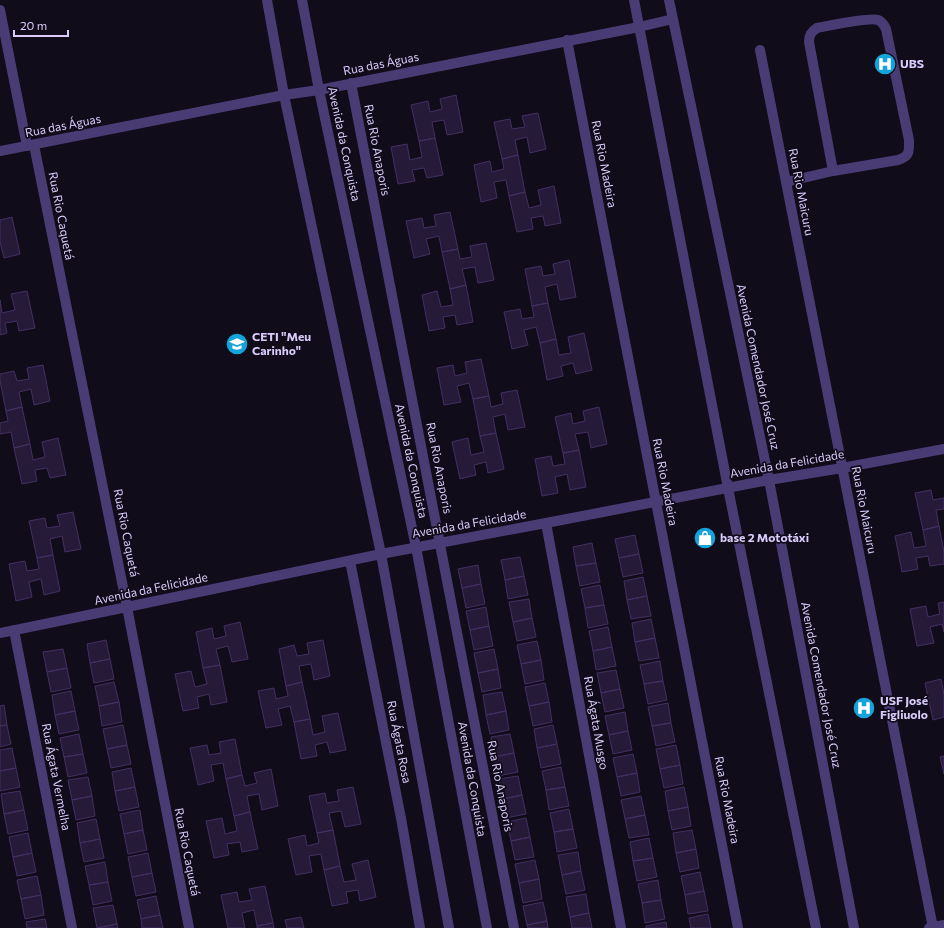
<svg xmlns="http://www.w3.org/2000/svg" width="944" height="928" viewBox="0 0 944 928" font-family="Commissioner,sans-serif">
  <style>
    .building { fill: #261a39; stroke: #432f63 }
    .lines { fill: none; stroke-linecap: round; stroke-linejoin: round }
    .minor { stroke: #493c75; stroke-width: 10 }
    .labels { text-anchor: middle; stroke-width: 3.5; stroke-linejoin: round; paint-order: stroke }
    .street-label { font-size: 12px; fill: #d9cbfa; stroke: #110c1a }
    .poi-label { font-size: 12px; font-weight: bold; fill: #d9cbfa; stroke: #110c1a; text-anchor: start }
  </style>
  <rect width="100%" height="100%" fill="#110c1a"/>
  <!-- building -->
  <path class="building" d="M456 95 463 132 447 135 444 120 432 122 435 138 419 141 411 105 428 101 430 112 442 109 440 99Z
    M538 113 546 149 530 153 527 137 515 140 518 155 502 159 494 122 510 119 512 129 525 127 522 116Z
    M435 138 443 175 427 178 424 168 412 170 415 181 398 184 391 147 407 144 410 160 422 157 419 141Z
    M518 155 525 192 509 196 506 180 494 182 497 198 481 202 474 165 490 161 492 172 504 169 502 159Z
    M554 186 561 223 545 226 543 216 531 218 533 229 517 232 509 196 525 192 529 208 541 205 538 190Z
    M450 212 458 249 442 252 439 236 426 239 430 254 414 258 406 221 422 218 424 228 436 226 434 215Z
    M12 217 20 254 4 258 0 242V220Z
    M486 243 494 280 478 283 475 267 462 269 466 285 450 289 442 252 458 249 460 259 472 257 470 246Z
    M569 260 576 297 560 300 557 284 545 287 548 303 532 306 525 269 541 266 543 276 555 274 553 264Z
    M466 285 473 322 457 325 455 315 443 317 445 328 429 331 422 295 437 291 441 307 453 305 450 289Z
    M27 291 35 328 19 331 17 321 5 323 7 333 0 335V300L2 313 15 310 11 294Z
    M548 303 556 339 540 343 536 327 524 330 528 345 512 349 504 312 520 309 522 319 534 317 532 306Z
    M584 333 592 370 576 374 573 363 561 366 563 376 547 380 540 343 556 339 559 355 571 353 568 337Z
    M481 359 489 396 473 399 469 383 457 386 461 402 444 405 437 368 453 365 455 376 467 373 465 362Z
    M43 365 50 401 34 405 31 389 19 392 22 407 6 411 0 381V374L14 371 17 381 29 379 27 368Z
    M517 390 525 427 508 430 505 414 493 417 496 433 480 436 473 399 489 396 491 407 503 404 501 393Z
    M22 407 30 444 14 448 11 432 0 434V423L8 421 6 411Z
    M599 407 607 444 591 448 588 432 575 434 579 450 563 453 555 417 571 413 573 424 585 421 583 411Z
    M496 433 504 469 488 473 486 462 474 465 476 475 460 479 452 442 468 438 471 455 484 452 480 436Z
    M58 438 66 475 50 478 47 468 35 470 37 481 22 484 14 448 30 444 33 460 45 457 42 442Z
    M579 450 586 487 570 490 567 474 555 477 558 493 542 496 535 459 551 456 553 466 565 464 563 453Z
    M931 490 933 500 944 498V509L936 510 939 526 923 530 915 493Z
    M73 512 81 549 65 552 62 536 50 539 53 555 37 558 29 521 45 518 47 528 60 526 57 515Z
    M939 526 944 552V564L930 566 928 556 916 558 918 569 902 572 895 536 911 532 914 548 926 546 923 530Z
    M635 535 639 554 619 558 615 539Z
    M592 543 596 563 576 566 573 547Z
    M639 554 643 573 623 577 619 558Z
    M53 555 60 591 44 595 41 579 29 582 32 597 16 601 9 564 25 561 27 571 39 569 37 558Z
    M520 557 524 576 505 580 501 560Z
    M596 563 600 582 580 586 576 566Z
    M478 565 481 584 462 588 458 569Z
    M524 576 528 595 508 599 505 580Z
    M643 577 647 596 627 600 624 581Z
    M481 584 485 604 466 608 462 588Z
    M600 585 604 605 585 608 581 589Z
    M647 596 651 616 631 619 627 600Z
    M529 599 532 618 513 622 509 602Z
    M944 602V632L942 624 930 627 934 643 917 646 910 609 926 606 928 617 940 614 938 603Z
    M604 605 608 624 588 628 585 608Z
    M486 607 489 626 470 630 466 611Z
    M532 618 536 637 517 641 513 622Z
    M651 619 655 638 635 642 632 623Z
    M240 622 248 659 232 662 228 646 216 649 220 665 203 668 196 632 212 628 214 639 226 636 224 626Z
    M489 626 493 646 474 650 470 630Z
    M608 627 612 647 593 651 589 631Z
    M655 638 659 658 639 661 635 642Z
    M106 640 110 659 90 663 87 644Z
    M323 640 330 676 314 680 311 664 299 666 302 682 286 686 279 649 294 645 297 656 309 654 307 643Z
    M537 641 541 660 521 664 517 645Z
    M612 647 616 666 596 670 593 651Z
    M63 649 67 668 47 672 43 652Z
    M494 649 498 669 478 673 474 653Z
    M110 659 114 679 94 683 90 663Z
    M541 660 544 680 525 684 521 664Z
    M660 661 663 681 644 684 640 665Z
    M220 665 227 702 211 705 209 694 197 697 199 708 183 711 175 674 191 671 195 687 207 684 203 668Z
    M67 668 71 688 51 692 47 672Z
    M498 669 501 688 482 692 478 673Z
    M616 670 620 689 601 693 597 673Z
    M941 679 944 694V717L933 720 925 683Z
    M663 681 667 700 648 704 644 684Z
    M114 682 119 702 99 706 95 686Z
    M302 682 310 719 294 722 290 706 278 709 282 725 266 728 258 691 274 688 276 699 288 696 286 686Z
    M545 683 549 702 529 706 525 687Z
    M620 689 624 708 605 712 601 693Z
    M71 691 75 711 55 715 52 695Z
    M502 692 506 711 486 715 483 695Z
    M119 702 122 722 102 726 99 706Z
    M549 702 552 722 533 726 529 706Z
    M668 703 671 723 652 726 648 707Z
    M4 705 7 725 0 726V706Z
    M75 711 79 730 59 734 55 715Z
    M506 711 509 730 490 734 486 715Z
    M625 712 628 731 609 735 605 716Z
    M338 713 346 750 330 753 327 742 315 745 317 756 301 759 294 722 310 719 313 735 325 732 322 716Z
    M671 723 675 742 656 746 652 726Z
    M7 725 11 744 0 747V726Z
    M123 725 127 745 107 749 103 729Z
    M553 725 557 744 537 748 534 729Z
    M628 731 632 750 613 754 609 735Z
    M79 734 83 754 64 757 60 738Z
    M510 734 514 753 494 757 491 737Z
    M235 739 242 775 226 779 223 763 211 765 214 781 198 785 190 748 207 745 209 755 221 753 219 742Z
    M557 744 561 764 541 768 537 748Z
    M127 745 131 764 111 768 107 749Z
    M676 745 680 765 660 769 656 749Z
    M12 748 16 768 0 771V750Z
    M514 753 518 772 498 776 494 757Z
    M83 754 87 773 68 777 64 757Z
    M633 754 637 773 617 777 613 758Z
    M944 756V774L940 757Z
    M680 765 683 784 664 788 660 769Z
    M561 767 565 787 546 790 542 771Z
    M16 768 20 787 0 791V771Z
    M131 768 135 787 115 791 112 772Z
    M271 769 278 806 262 810 259 794 247 796 250 812 234 816 226 779 242 775 245 786 257 783 254 773Z
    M637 773 640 792 621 796 617 777Z
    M518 776 522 795 503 799 499 779Z
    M88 777 92 796 72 800 68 780Z
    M135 787 139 807 119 811 115 791Z
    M353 787 361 824 345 827 341 811 329 813 333 830 317 833 309 796 325 793 327 803 339 801 337 790Z
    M565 787 569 806 549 810 546 790Z
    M684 787 688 807 668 811 665 791Z
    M20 791 24 810 4 814 1 794Z
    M522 795 526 814 506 818 503 799Z
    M92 796 95 816 76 820 72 800Z
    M641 796 645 815 625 819 621 800Z
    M688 807 691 826 672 830 668 811Z
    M569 809 573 829 554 832 550 813Z
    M24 810 28 830 8 834 4 814Z
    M140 810 143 830 124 834 120 814Z
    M250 812 258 849 242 852 240 842 227 844 229 855 214 858 206 821 222 818 225 834 237 831 234 816Z
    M645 815 649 835 629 838 625 819Z
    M526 818 530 837 511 841 507 822Z
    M96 819 100 839 80 843 77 823Z
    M573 829 577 848 557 852 554 832Z
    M143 830 147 850 128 854 124 834Z
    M333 830 340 866 324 870 321 854 309 856 312 872 296 875 288 839 305 835 307 846 319 843 317 833Z
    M692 830 696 849 676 853 673 833Z
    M28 833 32 853 13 857 9 837Z
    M530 837 534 857 515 860 511 841Z
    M649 838 653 858 633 861 630 842Z
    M100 839 104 858 84 862 80 843Z
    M696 849 699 868 680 872 676 853Z
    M578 852 581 871 562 875 558 855Z
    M32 853 36 872 17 876 13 857Z
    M148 853 152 873 132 877 128 857Z
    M653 858 657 877 637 881 633 861Z
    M368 860 376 897 360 901 358 890 346 892 348 903 332 906 324 870 340 866 344 882 356 880 352 864Z
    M535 860 539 879 519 883 515 864Z
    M105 862 108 882 89 885 85 866Z
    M581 871 585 890 566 894 562 875Z
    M700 872 704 891 685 895 681 876Z
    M152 873 156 892 136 896 132 877Z
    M37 876 41 895 21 899 17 880Z
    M539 879 542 899 523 903 519 883Z
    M658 880 661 900 642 903 638 884Z
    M108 882 112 901 93 905 89 885Z
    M265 886 273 923 257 926 254 910 242 913 245 928H228L221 895 237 892 239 902 252 900 249 889Z
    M704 891 708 911 688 914 685 895Z
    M586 894 589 913 570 917 566 897Z
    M41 895 44 915 25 919 21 899Z
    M156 896 160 915 141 919 137 900Z
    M661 900 665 919 645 923 642 903Z
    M543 902 547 921 527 925 523 906Z
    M113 905 117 924 97 928 93 908Z
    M589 913 592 928H572L570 917Z
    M708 914 711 928H691L689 918Z
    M160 915 163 928H142L141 919Z
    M301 917 304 928H287L285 920Z
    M45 919 47 928H27L26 922Z
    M547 921 548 928H528L527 925Z
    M666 922 667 928H646V926Z
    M273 923 274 928H257V926Z
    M117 924 118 928H97Z"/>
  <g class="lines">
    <!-- minor -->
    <path class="minor" d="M267 0 284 95 381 554 449 928
      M302 0 319 90 416 547 487 928
      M634 0 728 488 816 928
      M669 0 769 480 854 928
      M0 10 27 146
      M567 40 738 928
      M760 50 933 928
      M351 83 514 928
      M34 145 127 607 189 928
      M0 151 284 95 319 90 639 27 673 19
      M786 182 833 171 809 42C809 35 811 32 817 28 828 26 870 17 878 20 883 22 884 25 886 29L909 140C909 152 910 156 898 160L833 171
      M546 523 621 928
      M350 561 401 818 420 928
      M14 630 72 928
      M0 633 127 607 381 554 546 523 769 480 842 468 944 449
      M929 928 944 925"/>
  </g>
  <!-- icons -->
  <defs>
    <g id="hospital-disc" transform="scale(1.15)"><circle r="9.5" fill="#15a3dc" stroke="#110c1a"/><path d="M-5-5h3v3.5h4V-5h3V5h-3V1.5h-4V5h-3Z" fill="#fff"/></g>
    <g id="school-disc" transform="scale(1.15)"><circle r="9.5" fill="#15a3dc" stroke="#110c1a"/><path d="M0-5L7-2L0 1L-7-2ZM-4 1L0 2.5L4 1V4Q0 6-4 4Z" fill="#fff"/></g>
    <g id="shop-disc" transform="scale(1.15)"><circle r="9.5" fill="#15a3dc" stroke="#110c1a"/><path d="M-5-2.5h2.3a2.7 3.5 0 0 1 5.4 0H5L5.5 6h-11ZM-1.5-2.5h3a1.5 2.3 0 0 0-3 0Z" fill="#fff"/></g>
  </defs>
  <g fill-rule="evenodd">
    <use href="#hospital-disc" x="885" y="64"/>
    <use href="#school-disc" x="237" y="344"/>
    <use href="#shop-disc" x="705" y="538"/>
    <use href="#hospital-disc" x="864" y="708"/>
  </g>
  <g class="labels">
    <!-- street labels -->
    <g class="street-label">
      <text transform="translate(381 64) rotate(-11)" y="4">Rua das Águas</text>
      <text transform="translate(63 126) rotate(-11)" y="4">Rua das Águas</text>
      <text transform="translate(344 144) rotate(78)" y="4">Avenida da Conquista</text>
      <text transform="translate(377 150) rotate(79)" y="4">Rua Rio Anaporis</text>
      <text transform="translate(604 164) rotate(79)" y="4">Rua Rio Madeira</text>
      <text transform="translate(801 192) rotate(79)" y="4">Rua Rio Maicuru</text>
      <text transform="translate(61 216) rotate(79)" y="4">Rua Rio Caquetá</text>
      <text transform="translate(758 367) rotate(78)" y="4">Avenida Comendador José Cruz</text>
      <text transform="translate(411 461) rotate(78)" y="4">Avenida da Conquista</text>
      <text transform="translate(787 464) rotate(-10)" y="4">Avenida da Felicidade</text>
      <text transform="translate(439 468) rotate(79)" y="4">Rua Rio Anaporis</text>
      <text transform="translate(665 482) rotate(79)" y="4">Rua Rio Madeira</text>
      <text transform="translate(864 510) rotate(79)" y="4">Rua Rio Maicuru</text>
      <text transform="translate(469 524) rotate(-10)" y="4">Avenida da Felicidade</text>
      <text transform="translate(126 533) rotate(79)" y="4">Rua Rio Caquetá</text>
      <text transform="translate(151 589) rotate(-12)" y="4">Avenida da Felicidade</text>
      <text transform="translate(821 685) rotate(79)" y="4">Avenida Comendador José Cruz</text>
      <text transform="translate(596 723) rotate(80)" y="4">Rua Ágata Musgo</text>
      <text transform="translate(399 742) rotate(79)" y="4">Rua Ágata Rosa</text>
      <text transform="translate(56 777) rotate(79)" y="4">Rua Ágata Vermelha</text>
      <text transform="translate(472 779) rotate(80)" y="4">Avenida da Conquista</text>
      <text transform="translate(500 786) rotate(79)" y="4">Rua Rio Anaporis</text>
      <text transform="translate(727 800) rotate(79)" y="4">Rua Rio Madeira</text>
      <text transform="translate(187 852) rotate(79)" y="4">Rua Rio Caquetá</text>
    </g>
    <!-- poi labels -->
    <g class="poi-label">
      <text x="900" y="68">UBS</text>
      <text x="252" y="341">CETI "Meu<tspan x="252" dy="14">Carinho"</tspan></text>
      <text x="720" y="542">base 2 Mototáxi</text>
      <text x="880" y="705">USF José<tspan x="880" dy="14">Figliuolo</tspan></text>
    </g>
  </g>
  <!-- scale -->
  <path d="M14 30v6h54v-6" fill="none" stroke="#d9cbfa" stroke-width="2"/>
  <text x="20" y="30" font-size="12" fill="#d9cbfa" stroke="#110c1a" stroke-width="3" paint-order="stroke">20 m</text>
</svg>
